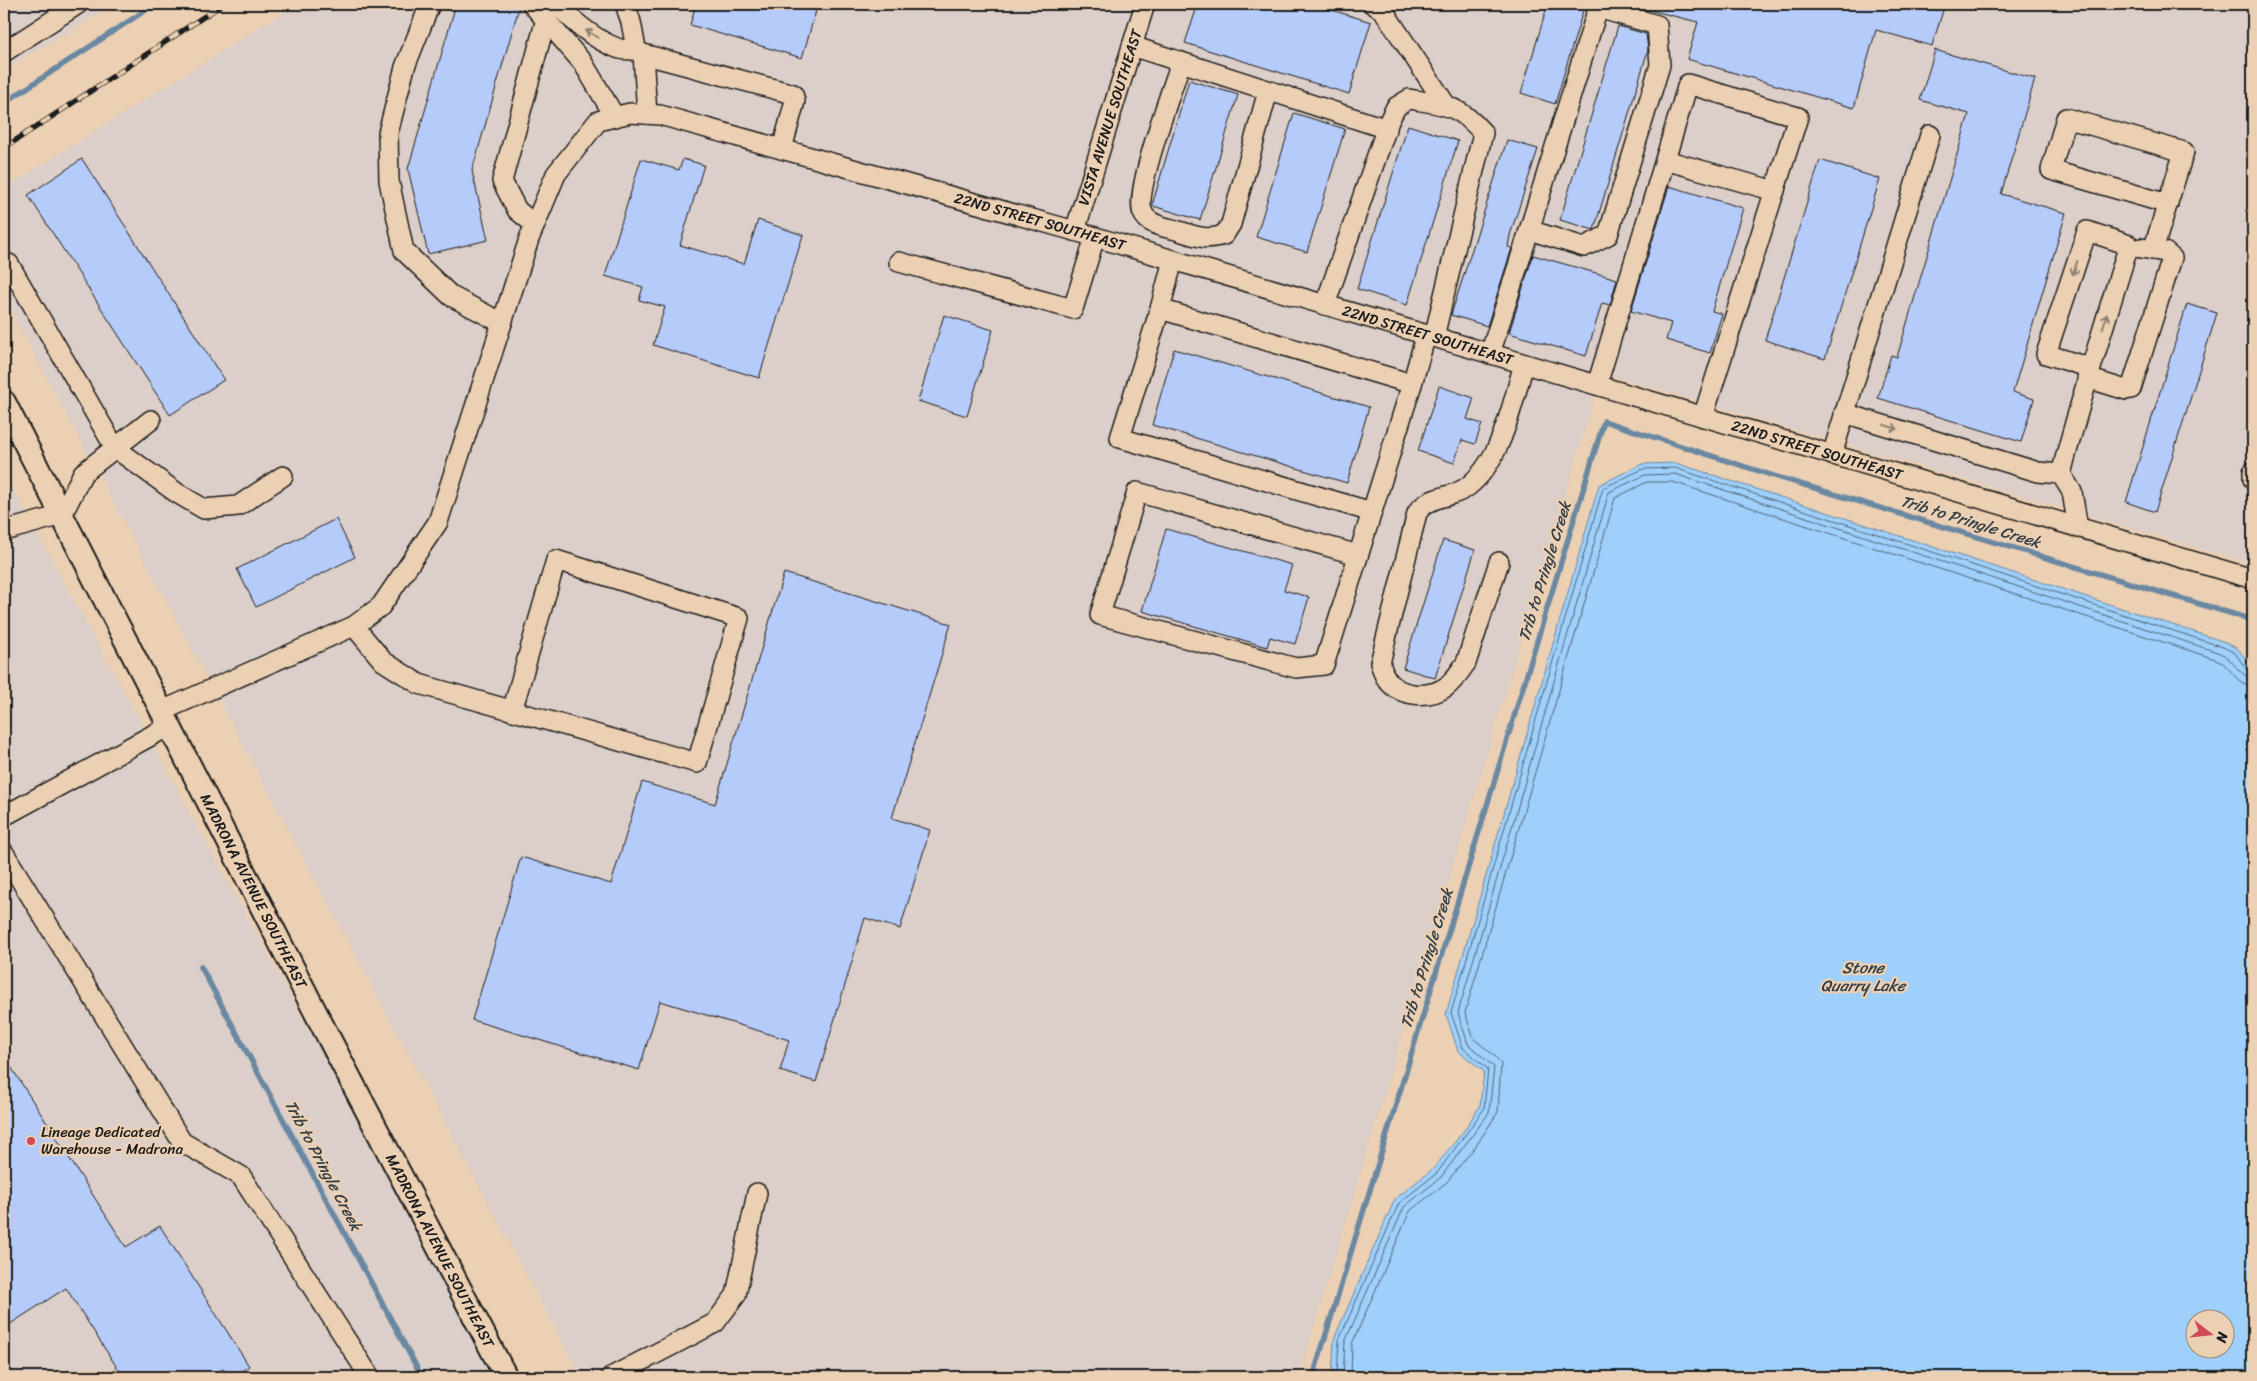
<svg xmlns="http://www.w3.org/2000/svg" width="2257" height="1381" viewBox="0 0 2257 1381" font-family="Sriracha,sans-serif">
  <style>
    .built { fill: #dccec8 }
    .water { fill: #9ed0fb; stroke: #6a88a2; fill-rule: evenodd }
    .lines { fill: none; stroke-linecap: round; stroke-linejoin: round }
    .shore { stroke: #506475; stroke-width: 1 }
    .stream { stroke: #6a88a2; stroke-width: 5.5 }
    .building { fill: #b5cbfa; stroke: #1c1c1c }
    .minor-casing { stroke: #1c1c1c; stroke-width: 22 }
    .major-casing { stroke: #1c1c1c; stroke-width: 26 }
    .minor { stroke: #ecd0b3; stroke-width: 19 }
    .major { stroke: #ecd0b3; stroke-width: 22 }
    .rail-casing { stroke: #1c1c1c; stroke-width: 5.5 }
    .rail { stroke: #ecd0b3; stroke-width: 4; stroke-dasharray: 11; stroke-linecap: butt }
    .oneway { stroke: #8e7f6f }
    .poi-dot { fill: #d1495b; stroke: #ecd0b3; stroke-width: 2 }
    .labels { text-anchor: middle; stroke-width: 4.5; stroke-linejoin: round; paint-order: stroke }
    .street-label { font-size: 15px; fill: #1c1c1c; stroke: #ecd0b3 }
    .poi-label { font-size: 15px; fill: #1c1c1c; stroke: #ecd0b3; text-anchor: start }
    .water-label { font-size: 16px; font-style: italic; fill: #364049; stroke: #ecd0b3 }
  </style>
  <rect width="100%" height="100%" fill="#ecd0b3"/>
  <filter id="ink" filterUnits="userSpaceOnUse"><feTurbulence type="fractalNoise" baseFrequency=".02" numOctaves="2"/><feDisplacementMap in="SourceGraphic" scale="10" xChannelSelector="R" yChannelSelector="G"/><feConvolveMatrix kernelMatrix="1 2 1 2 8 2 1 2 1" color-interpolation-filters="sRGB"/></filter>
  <g filter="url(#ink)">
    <!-- built -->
    <path class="built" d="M4 4H116L4 70Z
      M296 4H2253V564L1602 373 1299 1377H581L4 298V189Z
      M4 472 499 1377H4Z"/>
    <!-- water -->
    <path class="water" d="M1676 463 2225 642 2238 649 2253 668V1377H1332L1334 1339 1395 1199 1433 1169 1463 1132 1480 1106 1484 1071 1458 1051 1446 1014 1599 485 1642 464ZM2194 1318H2224V1348H2194Z"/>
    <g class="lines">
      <!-- shore -->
      <path class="shore" d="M1337 1377 1339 1340 1399 1203 1437 1173 1484 1109 1488 1069 1463 1048 1451 1013 1603 488 1643 469 1675 468 2223 647 2235 653 2247 670 2253 672
        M1343 1377 1345 1342 1404 1207 1441 1177 1489 1113 1494 1067 1468 1044 1458 1013 1609 492 1645 475 1675 474 2220 653C2234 659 2239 677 2253 678
        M1351 1377 1352 1344 1410 1211 1447 1182 1478 1143 1498 1112 1501 1064 1495 1056 1474 1039 1465 1013 1615 498 1647 482H1673L2218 660C2232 667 2235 685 2253 686"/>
      <!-- stream -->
      <path class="stream" d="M4 103 155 4
        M201 967 422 1377
        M1313 1377 1604 421 1774 476 2253 620"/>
    </g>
    <!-- building -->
    <path class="building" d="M456 4H509L519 7 472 171 488 240 428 254 408 169Z
      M696 4H818L802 58 690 25Z
      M1198 4H1312L1371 22 1349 94 1185 43Z
      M1548 4H1585L1555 104 1521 93Z
      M1625 4H1945L1932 46 1876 30 1854 108 1687 59 1698 22Z
      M1618 26 1646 34 1648 50 1594 230 1560 220Z
      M1935 50 2035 79 2001 194 2066 213 2013 392 2034 399 2021 442 1878 398 1891 355 1897 357 1969 114 1920 100Z
      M1189 80 1238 95 1200 220 1153 206V202Z
      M1294 113 1345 129 1307 252 1256 237Z
      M1408 125 1458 141 1407 305 1357 289Z
      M1507 140 1538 149 1510 235 1508 247 1512 248 1487 326 1451 315Z
      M82 159 224 380 170 415 28 195Z
      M641 159 679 170 683 159 704 165 680 245 744 264 758 220 803 235 759 378 653 345 665 307 639 300 643 287 605 276Z
      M1820 160 1880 179 1825 359 1765 340Z
      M1669 186 1743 208 1712 311 1722 314 1710 353 1666 340 1671 323 1631 311Z
      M1533 255 1617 279 1610 305 1602 303 1586 356 1509 333Z
      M2187 304 2217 313 2155 512 2126 502Z
      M944 315 993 330 967 416 918 401Z
      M1174 349 1369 407 1347 483 1152 425Z
      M1439 386 1474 398 1467 419 1482 424 1475 444 1462 440 1454 463 1418 451Z
      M336 519 355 557 256 607 237 569Z
      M1166 529 1292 565 1284 590 1309 597 1295 644 1270 637 1267 647 1142 611Z
      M1443 540 1475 550 1435 678 1403 668Z
      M784 573 951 624 892 818 930 830 900 929 865 918 816 1082 780 1071 789 1040 660 1001 639 1070 472 1020 521 857 611 884 642 782 715 804Z
      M4 1056 126 1247 160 1226 249 1366 233 1377H228L223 1369 209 1377H123L66 1288 4 1328Z"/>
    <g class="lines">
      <!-- minor casing -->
      <g class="minor-casing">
        <g id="minor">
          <path d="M430 4 405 67 388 133 389 181 404 251 451 296 502 323"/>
          <path d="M532 4 583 63 615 117"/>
          <path d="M556 4C573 21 593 39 617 48 626 52 634 47 643 54"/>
          <path d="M625 4 631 22 636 49"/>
          <path d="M1373 4 1383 10 1446 105"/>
          <path d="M1132 46 1387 129"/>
          <path d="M4 52 78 4"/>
          <path d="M1181 62C1173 87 1133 194 1143 213 1148 225 1165 227 1176 230 1196 236 1204 241 1224 235L1231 224 1268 91"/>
          <path d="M647 114 643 54 793 94 795 101 782 149"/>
          <path d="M535 225 517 210 502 181 546 19"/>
          <path id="s1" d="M1075 231 1145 4"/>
          <path d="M2153 250 2184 152 2066 118 2051 170 2168 204"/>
          <path d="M1173 260 1160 309 1412 384 1426 335"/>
          <path d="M899 262 1073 309 1095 237"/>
          <path d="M4 266 9 264 115 448 177 493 204 509 238 506 283 476"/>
          <path d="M1325 305 1389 121 1396 107 1409 99C1445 105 1458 104 1483 133L1434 337"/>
          <path d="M1160 309 1120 438 1372 512"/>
          <path d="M1490 354C1527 239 1562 124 1598 8L1657 25 1660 65 1608 235 1584 247 1529 230"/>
          <path d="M2087 378 2126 390 2131 389 2172 258 2165 252 2141 248"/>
          <path d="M1597 385 1665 160"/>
          <path d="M1844 413 2038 472 2061 474"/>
          <path d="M1703 417 1798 117 1688 84 1665 160 1775 191"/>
          <path d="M1832 455 1930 135"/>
          <path d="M2253 472V479"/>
          <path d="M2078 528 2072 492 2061 474C2081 397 2105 321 2129 245L2087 231 2046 354 2090 368"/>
          <path d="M4 531 62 515 83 473 151 420"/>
          <path d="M1358 555 1137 492 1100 615 1296 668 1324 665 1412 384"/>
          <path d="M1499 562 1466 663C1460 671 1454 681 1446 687 1428 699 1398 697 1386 678 1383 674 1382 668 1380 663L1417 513C1428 495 1452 499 1467 487 1502 461 1512 404 1524 364"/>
          <path d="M354 626 383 661 419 684 697 763 739 618 556 560 512 711"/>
          <path id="s2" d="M162 711 354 626 381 606 438 522 529 239 556 174 598 121 630 113 660 115 1075 231 2253 579"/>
          <path d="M4 816 169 726"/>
          <path d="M4 853 182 1142 241 1176 370 1377"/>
          <path d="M611 1377 715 1323 736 1295 757 1193"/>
        </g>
      </g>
      <!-- major casing -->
      <g class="major-casing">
        <g id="major">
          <path id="s3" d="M4 402 320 1021 506 1377"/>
        </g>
      </g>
      <!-- minor -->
      <use href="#minor" class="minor"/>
      <!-- major -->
      <use href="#major" class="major"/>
      <!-- rail casing -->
      <g class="rail-casing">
        <path id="rail" d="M4 148 223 4"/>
      </g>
      <!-- rail -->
      <use href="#rail" class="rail"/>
    </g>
    <!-- one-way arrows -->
    <defs><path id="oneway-shaft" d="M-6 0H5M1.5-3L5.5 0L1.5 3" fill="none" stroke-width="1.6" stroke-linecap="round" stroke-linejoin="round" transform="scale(1.25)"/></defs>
    <g class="oneway">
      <use href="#oneway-shaft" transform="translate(592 34) rotate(-149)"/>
      <use href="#oneway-shaft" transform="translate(2075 268) rotate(108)"/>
      <use href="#oneway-shaft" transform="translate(2105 321) rotate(-72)"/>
      <use href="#oneway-shaft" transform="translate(1891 427) rotate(17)"/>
    </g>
  </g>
  <!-- markers -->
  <circle class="poi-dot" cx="31" cy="1141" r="5"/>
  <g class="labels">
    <!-- street labels -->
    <g class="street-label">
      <text dy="5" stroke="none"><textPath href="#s1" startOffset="119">VISTA AVENUE SOUTHEAST</textPath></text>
      <text dy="5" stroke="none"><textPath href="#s2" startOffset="1238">22ND STREET SOUTHEAST</textPath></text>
      <text dy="5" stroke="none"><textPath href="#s2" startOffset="1642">22ND STREET SOUTHEAST</textPath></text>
      <text dy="5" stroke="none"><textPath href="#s2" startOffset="2048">22ND STREET SOUTHEAST</textPath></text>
      <text dy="5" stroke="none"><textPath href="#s3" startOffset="549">MADRONA AVENUE SOUTHEAST</textPath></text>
      <text dy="5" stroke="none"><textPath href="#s3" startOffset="954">MADRONA AVENUE SOUTHEAST</textPath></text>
    </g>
    <!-- poi labels -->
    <g class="poi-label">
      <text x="41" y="1137">Lineage Dedicated<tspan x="41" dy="17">Warehouse - Madrona</tspan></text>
    </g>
    <!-- water labels -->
    <g class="water-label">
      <text transform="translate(1971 521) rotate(17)" y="6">Trib to Pringle Creek</text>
      <text transform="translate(1544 571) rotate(-73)" y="6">Trib to Pringle Creek</text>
      <text transform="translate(1426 958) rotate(-73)" y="6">Trib to Pringle Creek</text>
      <text x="1863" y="973">Stone<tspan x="1863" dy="18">Quarry Lake</tspan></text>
      <text transform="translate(324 1165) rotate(62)" y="6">Trib to Pringle Creek</text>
    </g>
  </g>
  <!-- margin -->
  <rect width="2257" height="1381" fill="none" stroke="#ecd0b3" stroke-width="20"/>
  <rect x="10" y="10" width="2237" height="1361" fill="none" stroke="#1c1c1c" stroke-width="2" filter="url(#ink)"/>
  <!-- north arrow -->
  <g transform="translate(2210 1334) rotate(106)"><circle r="24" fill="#ecd0b3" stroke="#998877"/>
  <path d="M0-4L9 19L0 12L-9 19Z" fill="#d1495b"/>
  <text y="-8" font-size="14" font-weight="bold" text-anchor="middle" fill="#1c1c1c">N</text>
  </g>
</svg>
